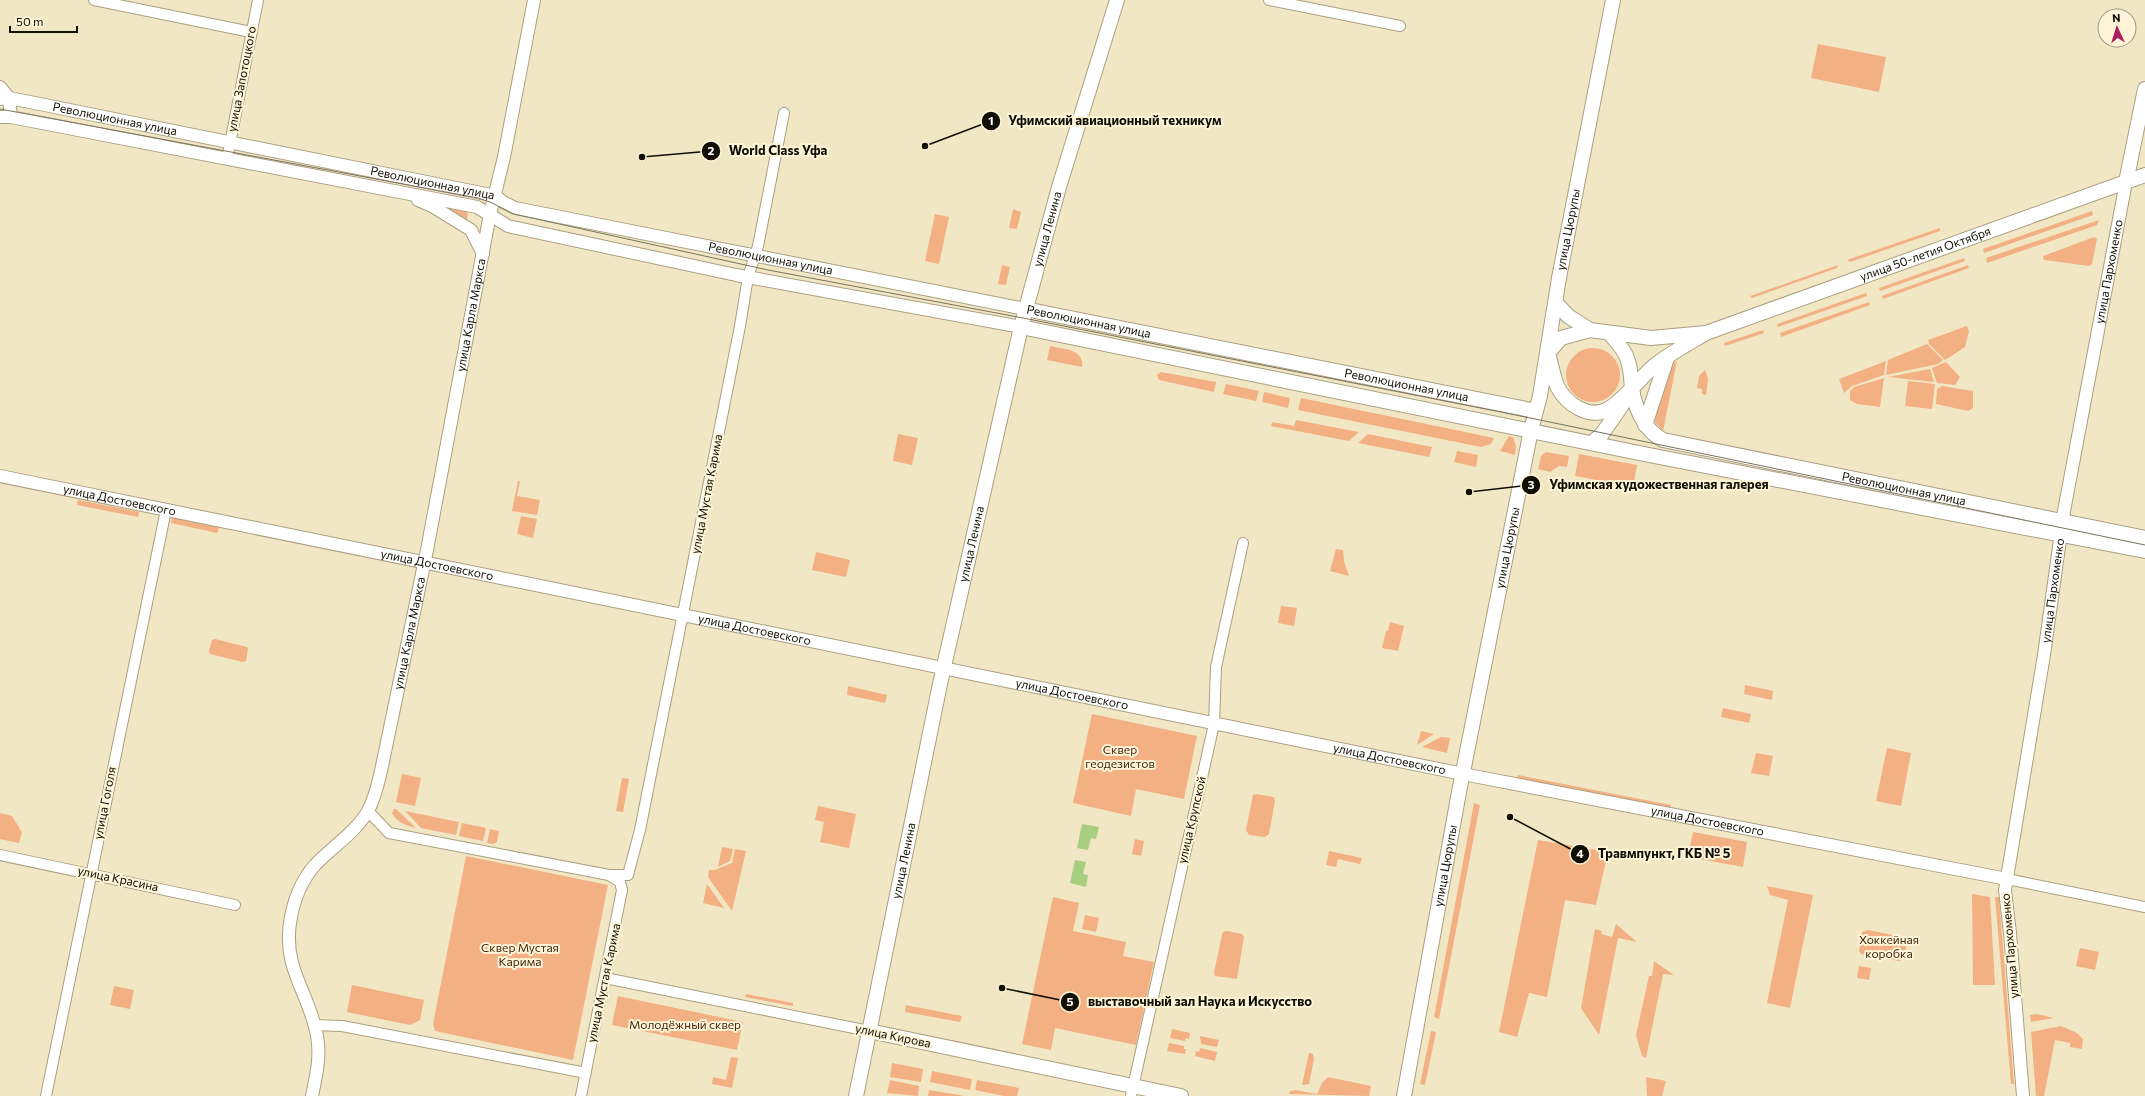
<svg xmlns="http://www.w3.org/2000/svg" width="2145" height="1096" viewBox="0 0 2145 1096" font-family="Commissioner,sans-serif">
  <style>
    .green { fill: #f3b083 }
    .water { fill: #a8ce7f }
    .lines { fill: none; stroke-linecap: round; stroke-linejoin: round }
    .minor-casing { stroke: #aaa07f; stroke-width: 12 }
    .tertiary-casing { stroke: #aaa07f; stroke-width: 14 }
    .secondary-casing { stroke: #aaa07f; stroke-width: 16 }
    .minor { stroke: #fff; stroke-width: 10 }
    .tertiary { stroke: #fff; stroke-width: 12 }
    .secondary { stroke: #fff; stroke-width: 14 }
    .tram { stroke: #79725c; stroke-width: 1 }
    .labels { text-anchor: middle; stroke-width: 4; stroke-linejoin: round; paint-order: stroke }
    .street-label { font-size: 12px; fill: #110e03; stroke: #fef5d9 }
    .park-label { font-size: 12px; fill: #44260f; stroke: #fef5d9 }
    .leader { fill: none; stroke: #110e03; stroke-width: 1.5 }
    .callout-dot { fill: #110e03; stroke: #fef5d9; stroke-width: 1.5 }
    .mark-label { font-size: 12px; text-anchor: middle; font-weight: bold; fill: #fff }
    .callout-label { font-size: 13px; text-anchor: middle; font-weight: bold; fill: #110e03; stroke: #fef5d9; stroke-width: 4; stroke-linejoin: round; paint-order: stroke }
  </style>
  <rect width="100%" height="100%" fill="#f2e7c5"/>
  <!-- green -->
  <path class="green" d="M1818 44 1886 57 1879 92 1811 78Z
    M435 204 464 208 468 214 466 223Z
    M1013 209 1021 212 1017 229 1009 228Z
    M2092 211 2093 215 1984 253 1983 249Z
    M935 214 949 217 939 264 925 261Z
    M2099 220 2097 225 1987 263 1986 258Z
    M1940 228V231L1850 262 1847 260Z
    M2094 237 2097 239 2092 264 2089 266 2044 260 2043 256Z
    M1964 258 1965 261 1880 291 1879 288Z
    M1002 265 1010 267 1006 285 998 284Z
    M1838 265 1837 268 1752 298 1750 296Z
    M1968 265 1969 268 1883 299 1882 296Z
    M1866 293 1867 296 1778 327 1777 324Z
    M1869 302 1870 305 1781 337 1780 333Z
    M1967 326 1969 331 1965 347 1945 360 1929 344 1928 340Z
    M1763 330 1764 333 1725 346 1724 343Z
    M1927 344 1943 360 1938 364 1886 375 1888 360Z
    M1050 346C1063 349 1085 349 1082 367L1047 360Z
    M1566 375a27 27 0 1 1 54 0a27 27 0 1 1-54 0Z
    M1677 361 1663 431 1655 422C1658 406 1662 369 1677 361Z
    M1886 361 1884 375 1852 386 1844 393 1839 379Z
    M1946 362 1960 377 1955 385 1937 383 1932 368Z
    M1930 369 1934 382 1888 377Z
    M1705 370 1708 379 1706 395 1702 394V389L1697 388 1699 376Z
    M1161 372 1216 382 1214 392 1159 380 1157 375Z
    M1884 378 1880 407 1857 404 1850 400V391L1854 387Z
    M1908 381 1935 384 1932 409 1905 406Z
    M1226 384 1259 391 1256 401 1223 394Z
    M1942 386 1973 391V408L1968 411 1936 404 1937 389Z
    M1264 392 1290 398 1288 408 1262 402Z
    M1301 398 1494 438 1491 444 1481 447 1298 410Z
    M1296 420 1359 432 1349 441 1271 426 1272 422 1294 426Z
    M898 434 918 438 912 465 893 461Z
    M1368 434 1432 447 1429 457 1358 443Z
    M1509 436 1513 437 1516 446 1515 455 1500 451Z
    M1457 451 1478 455 1476 467 1454 462Z
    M1546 452 1569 456 1567 467 1559 466 1550 472 1538 469 1541 456Z
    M1579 454 1637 465 1633 487 1575 476Z
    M518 481H520L517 496 540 500 537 515 512 511Z
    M78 500 139 512 138 517 77 505Z
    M521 516 537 519 533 538 517 534Z
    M172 517 219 527 217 533 171 523Z
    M1336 549 1343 550 1344 561 1349 576 1330 571Z
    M816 552 850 560 846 577 812 570Z
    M1281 606 1297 608 1294 626 1278 623Z
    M1390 622 1404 626 1398 651 1382 648 1386 631H1388Z
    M215 639 247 647 248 649 246 661 243 662 210 654 209 651 212 640Z
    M1745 685 1773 691 1772 700 1744 694Z
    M848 686 887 695 885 703 847 695Z
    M1723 708 1751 714 1749 723 1721 717Z
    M1092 714 1197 736 1184 799 1136 789 1131 816 1073 803Z
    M1421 731 1434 734 1417 745Z
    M1441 737 1450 738 1447 753 1422 747Z
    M1887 748 1911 753 1901 806 1876 801Z
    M1756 753 1773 756 1769 776 1751 773Z
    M402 774 421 778 415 806 396 802Z
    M1518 775 1671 805 1670 809 1517 779Z
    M622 778 629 779 623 812 616 811Z
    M1256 794 1274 797 1275 801 1269 834 1265 837 1249 835 1246 830 1253 795Z
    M1474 803 1480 805 1439 1019 1434 1017Z
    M818 806 856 814 849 848 820 842 824 822 815 820Z
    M394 809H396L416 828C405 825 398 823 392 813Z
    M405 811 459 822 456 835 421 828Z
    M0 813 12 816 22 832 19 843 0 839Z
    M462 823 486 828 483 841 459 836Z
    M490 829 499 831 497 842 493 844 487 843Z
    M1693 832 1747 842 1743 867 1688 857Z
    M1135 839 1144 841 1141 856 1132 854Z
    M1538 840 1608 852 1596 905 1565 900 1547 997 1529 993 1517 1037 1499 1032Z
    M722 847 733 849 730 861 718 867Z
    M735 849 746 851 732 911 708 877 709 870H715L732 863Z
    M1329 851 1362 858 1360 864 1338 859 1336 867 1326 865Z
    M466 856 608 885 573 1060 435 1031 433 1024Z
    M707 884 724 908 703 903Z
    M1767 886 1813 895 1790 1008 1767 1003 1788 900 1770 895Z
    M1972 894 1990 897 1995 985H1973Z
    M1053 897 1079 903 1073 931 1126 942 1123 956 1154 962 1136 1045 1055 1028 1051 1050 1022 1044Z
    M1995 897H1999L2014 1084H2011Z
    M1085 915 1099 918 1096 932 1082 929Z
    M1616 924 1637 942 1618 938 1599 1035 1581 1008 1595 929 1602 931 1601 934 1612 937Z
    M1868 930 1908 938 1904 959 1899 961 1861 954 1859 951 1862 932Z
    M1227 931 1242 934 1244 937 1237 979 1215 976 1214 972 1222 935 1223 932Z
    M2080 948 2099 952 2095 970 2076 966Z
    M1654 961 1674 975 1663 974 1646 1058 1642 1056 1636 1035 1649 976H1652Z
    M1859 966 1871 968 1869 980 1857 978Z
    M352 985 424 1000 420 1020 410 1025 347 1012Z
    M114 986 134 990 130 1009 110 1005Z
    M746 994 793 1003V1006L745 997Z
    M618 996 743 1022 737 1050 612 1025Z
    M906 1005 962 1016 960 1022 905 1012Z
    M2037 1014 2054 1018 2031 1022 2030 1015Z
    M2061 1026 2077 1033 2083 1039 2082 1049 2070 1047V1043L2055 1040 2044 1096H2036L2031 1032Z
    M1172 1029 1190 1033 1189 1039 1186 1038 1185 1041 1170 1038Z
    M1431 1031 1436 1032 1425 1085 1420 1084Z
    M1200 1036 1219 1040 1217 1047 1201 1044Z
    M1169 1043 1184 1046V1049H1186L1185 1054 1167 1051Z
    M1200 1048 1217 1052 1215 1061 1195 1056 1196 1051 1199 1052Z
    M1309 1053 1313 1054 1314 1059 1309 1084 1302 1085Z
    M731 1057 738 1058 732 1088 712 1084 713 1077 726 1080Z
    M892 1063 923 1069 921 1082 890 1077Z
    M932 1071 972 1079 970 1090 930 1082Z
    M1328 1077 1371 1086 1369 1096 1289 1094 1290 1091 1296 1090 1317 1094 1322 1083Z
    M1646 1077 1666 1081 1662 1096H1647Z
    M890 1080 919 1086 918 1096 887 1093Z
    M977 1080 1019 1088 1017 1096H1004L975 1090Z
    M929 1090 965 1096H928Z"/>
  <!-- water -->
  <path class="water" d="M1082 824 1099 827 1096 839 1091 838 1088 850 1077 848Z
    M1075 860 1086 862 1083 874 1088 875 1086 887 1070 883Z"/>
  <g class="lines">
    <!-- minor casing -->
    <g class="minor-casing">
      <path id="minor" d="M94 0 251 32
        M1269 0 1400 26
        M227 159 258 0
        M368 811 389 833 609 875H628L640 830 740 326 748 277 758 246 784 113
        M0 855 235 905
        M2007 879 2145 907
        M605 978 869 1031
        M314 1025 342 1026 586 1073
        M46 1096 166 510
        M581 1096 622 890 620 882 609 875
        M1131 1096 1214 724 1216 667 1243 543"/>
    </g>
    <!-- tertiary casing -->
    <g class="tertiary-casing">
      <g id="tertiary">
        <path d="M0 87 9 98 11 117"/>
        <path id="s1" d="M0 99 9 98 40 104 496 196 503 202 515 208 1025 309"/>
        <path d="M0 117H11L477 207 508 226 736 275 1021 327"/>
        <path d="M418 200 432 206 471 230 483 254"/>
        <path id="s2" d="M0 476 1463 774 2007 879"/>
        <path id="s3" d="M312 1096C316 1076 321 1056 317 1036 310 994 283 970 290 923 293 902 301 881 315 865 332 847 355 833 368 811 375 798 378 784 381 771L427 550 490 214 504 157 534 0"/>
        <path id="s4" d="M2023 1096 2010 933 2005 890 2044 655 2064 511 2126 182"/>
      </g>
    </g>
    <!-- secondary casing -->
    <g class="secondary-casing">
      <g id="secondary">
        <path d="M2126 182 2145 89"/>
        <path d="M1556 303 1568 316 1590 330"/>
        <path id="s5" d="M1025 309 1536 411"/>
        <path d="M1021 327 1649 455 2145 551"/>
        <path id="s6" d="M1609 333C1616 341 1624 349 1627 358 1631 368 1631 378 1632 389 1635 408 1645 431 1663 440L2145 538"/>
        <path id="s7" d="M1706 333C1689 343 1669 354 1654 366 1640 378 1627 397 1610 408 1590 421 1566 404 1557 386 1553 375 1551 364 1548 353L1561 338 1590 330 1651 338 1706 333 2145 175"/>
        <path d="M1645 425 1667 358"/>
        <path d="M1592 443 1602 434 1625 401"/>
        <path d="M869 1031 1181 1096"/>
        <path id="s8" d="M856 1096 940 684 1021 327 1059 187 1117 0"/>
        <path id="s9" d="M1404 1096 1459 792 1531 430 1540 396 1559 278 1613 0"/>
      </g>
    </g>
    <!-- minor -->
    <use href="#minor" class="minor"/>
    <!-- tertiary -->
    <use href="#tertiary" class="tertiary"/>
    <!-- secondary -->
    <use href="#secondary" class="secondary"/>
    <!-- tram -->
    <path class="tram" d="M0 109 478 198 490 202 514 214 768 270 1023 318 1506 413 2145 545"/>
  </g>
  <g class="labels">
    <!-- street labels -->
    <g class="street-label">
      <text transform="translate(242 79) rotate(-79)" y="4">улица Запотоцкого</text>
      <text dy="4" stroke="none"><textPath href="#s1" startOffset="117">Революционная улица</textPath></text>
      <text dy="4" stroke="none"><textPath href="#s1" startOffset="441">Революционная улица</textPath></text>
      <text dy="4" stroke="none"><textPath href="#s8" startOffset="888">улица Ленина</textPath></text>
      <text dy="4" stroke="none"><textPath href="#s9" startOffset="882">улица Цюрупы</textPath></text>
      <text dy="4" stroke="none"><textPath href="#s7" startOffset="621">улица 50-летия Октября</textPath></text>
      <text dy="4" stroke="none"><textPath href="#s1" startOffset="789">Революционная улица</textPath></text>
      <text dy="4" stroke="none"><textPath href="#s4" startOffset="834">улица Пархоменко</textPath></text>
      <text dy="4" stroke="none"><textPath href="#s3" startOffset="825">улица Карла Маркса</textPath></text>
      <text dy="4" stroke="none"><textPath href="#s5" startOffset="65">Революционная улица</textPath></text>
      <text dy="4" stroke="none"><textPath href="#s5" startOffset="389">Революционная улица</textPath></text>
      <text dy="4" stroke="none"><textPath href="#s6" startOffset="370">Революционная улица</textPath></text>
      <text transform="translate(707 494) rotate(-79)" y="4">улица Мустая Карима</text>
      <text dy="4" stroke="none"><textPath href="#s2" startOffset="122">улица Достоевского</textPath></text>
      <text dy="4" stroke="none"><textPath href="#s8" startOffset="564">улица Ленина</textPath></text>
      <text dy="4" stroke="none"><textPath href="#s9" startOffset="558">улица Цюрупы</textPath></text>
      <text dy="4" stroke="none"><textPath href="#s2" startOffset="446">улица Достоевского</textPath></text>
      <text dy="4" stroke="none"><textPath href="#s4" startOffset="510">улица Пархоменко</textPath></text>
      <text dy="4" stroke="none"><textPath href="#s2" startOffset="770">улица Достоевского</textPath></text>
      <text dy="4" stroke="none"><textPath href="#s3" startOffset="501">улица Карла Маркса</textPath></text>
      <text dy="4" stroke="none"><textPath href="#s2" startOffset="1094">улица Достоевского</textPath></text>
      <text dy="4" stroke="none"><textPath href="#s2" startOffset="1418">улица Достоевского</textPath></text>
      <text transform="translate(105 803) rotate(-79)" y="4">улица Гоголя</text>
      <text transform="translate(1192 820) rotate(-77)" y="4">улица Крупской</text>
      <text dy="4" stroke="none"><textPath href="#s2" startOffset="1742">улица Достоевского</textPath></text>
      <text dy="4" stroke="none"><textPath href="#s8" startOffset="240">улица Ленина</textPath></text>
      <text dy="4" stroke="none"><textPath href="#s9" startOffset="234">улица Цюрупы</textPath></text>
      <text transform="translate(118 879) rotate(12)" y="4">улица Красина</text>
      <text transform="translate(2010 946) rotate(-95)" y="4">улица Пархоменко</text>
      <text transform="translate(604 983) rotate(-78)" y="4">улица Мустая Карима</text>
      <text transform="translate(893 1036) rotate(12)" y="4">улица Кирова</text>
    </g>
    <!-- park labels -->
    <g class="park-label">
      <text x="1120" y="754">Сквер<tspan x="1120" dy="14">геодезистов</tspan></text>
      <text x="1889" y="944">Хоккейная<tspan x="1889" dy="14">коробка</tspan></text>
      <text x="520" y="952">Сквер Мустая<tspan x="520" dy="14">Карима</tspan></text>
      <text x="685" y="1029">Молодёжный сквер</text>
    </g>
  </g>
  <!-- callouts -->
  <path class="leader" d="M925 146L991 121M642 157L711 151M1469 492L1531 485M1510 817L1580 854M1002 988L1070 1002"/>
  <g class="callout-dot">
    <circle cx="925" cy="146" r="4"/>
    <circle cx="642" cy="157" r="4"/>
    <circle cx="1469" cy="492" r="4"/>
    <circle cx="1510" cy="817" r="4"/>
    <circle cx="1002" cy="988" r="4"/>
    <circle cx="991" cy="121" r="10"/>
    <circle cx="711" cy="151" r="10"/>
    <circle cx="1531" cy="485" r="10"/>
    <circle cx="1580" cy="854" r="10"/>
    <circle cx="1070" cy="1002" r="10"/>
  </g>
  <g class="mark-label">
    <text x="991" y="125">1</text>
    <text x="711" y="155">2</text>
    <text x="1531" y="489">3</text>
    <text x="1580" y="858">4</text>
    <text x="1070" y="1006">5</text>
  </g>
  <g class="callout-label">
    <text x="1115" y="125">Уфимский авиационный техникум</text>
    <text x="778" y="155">World Class Уфа</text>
    <text x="1659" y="489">Уфимская художественная галерея</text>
    <text x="1664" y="858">Травмпункт, ГКБ № 5</text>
    <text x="1200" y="1006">выставочный зал Наука и Искусство</text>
  </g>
  <!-- north arrow -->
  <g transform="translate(2117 28) rotate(356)"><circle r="19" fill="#fef5d9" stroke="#9f9983"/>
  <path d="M0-3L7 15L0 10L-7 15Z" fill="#ab1f60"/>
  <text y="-6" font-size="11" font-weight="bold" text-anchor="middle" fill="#110e03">N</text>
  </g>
  <!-- scale -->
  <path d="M10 26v6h67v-6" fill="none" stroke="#110e03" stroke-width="2"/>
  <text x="16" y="26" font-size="12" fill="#110e03" stroke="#fef5d9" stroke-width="3" paint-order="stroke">50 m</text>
</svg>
